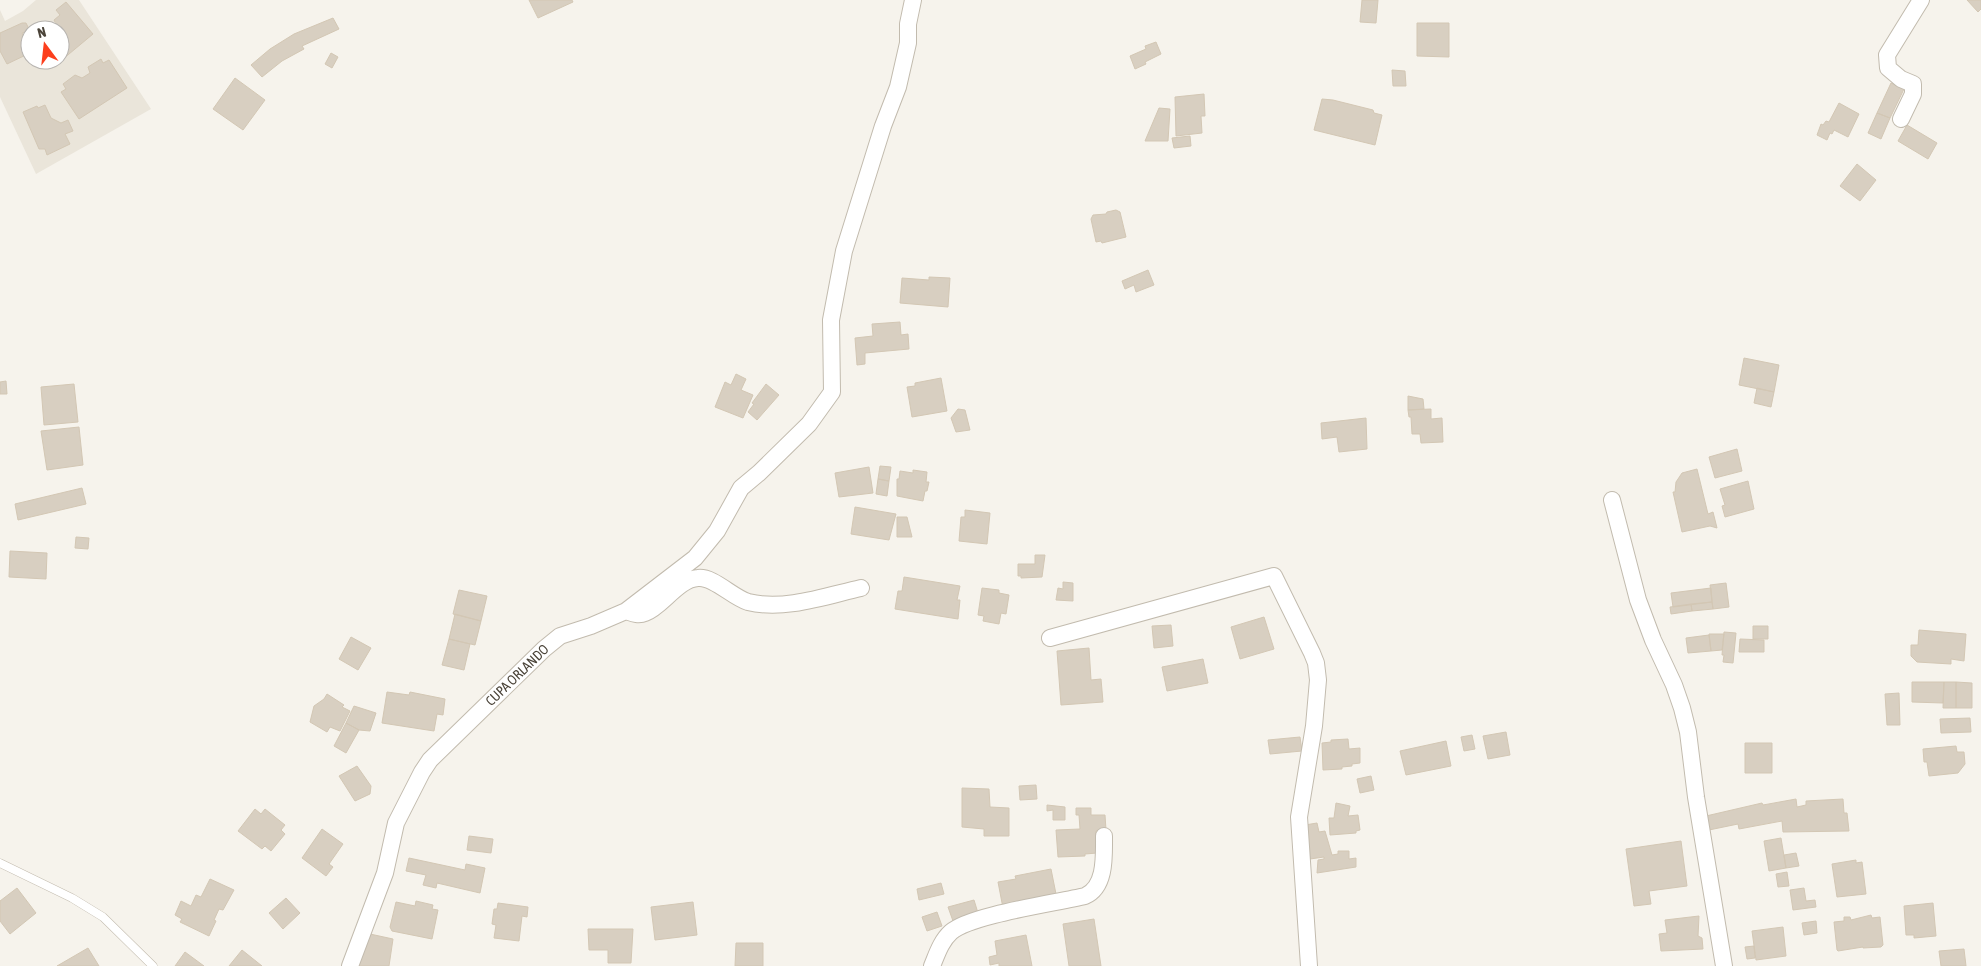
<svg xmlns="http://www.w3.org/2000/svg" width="1981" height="966" viewBox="0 0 1981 966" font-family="'Asap Condensed',sans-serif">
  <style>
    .residential { fill: #eae5da; fill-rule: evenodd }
    .building { fill: #d8cfc1; stroke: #d3c7b4 }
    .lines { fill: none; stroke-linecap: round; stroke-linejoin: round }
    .lane-casing { stroke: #c2bbae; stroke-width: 9 }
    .street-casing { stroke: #c2bbae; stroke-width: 18 }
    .lane { stroke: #fff; stroke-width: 8 }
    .street { stroke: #fff; stroke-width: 16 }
    .labels { text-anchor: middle; stroke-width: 4; stroke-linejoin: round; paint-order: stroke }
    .street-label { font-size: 14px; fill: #4b4439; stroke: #fff }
  </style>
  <rect width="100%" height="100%" fill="#f6f3ec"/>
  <!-- residential -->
  <path class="residential" d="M36 0H79L151 109 36 174 0 97V10L5 21 23 11ZM30 30H60V60H30Z"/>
  <!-- building -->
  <path class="building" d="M529 0H572L573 2 538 18Z
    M1362 0H1378L1376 23 1360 22Z
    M1967 0H1981V9L1978 12Z
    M66 2 93 34 63 59 60 55V30L49 29 56 24 54 20 60 15 56 10Z
    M333 18 339 29 302 46 304 49 282 61 262 77 251 65 270 49 294 34Z
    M22 23H26L28 27 27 32 22 33 30 53 7 64 0 51V33Z
    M1417 23H1449V57L1417 56Z
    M1156 42 1161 54 1145 62 1146 64 1135 69 1130 56 1146 49 1145 46Z
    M331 53 338 57 332 68 325 64Z
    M101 59 103 63 109 60 127 88 79 119 61 92 66 89 63 84 75 75 82 78 90 73 88 67Z
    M1392 70 1405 71 1406 86H1393Z
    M235 78 265 100 243 130 213 109Z
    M1891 83 1904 89 1890 118 1877 113Z
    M1204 94 1205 116H1201L1202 133 1176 136 1175 97Z
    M1322 99 1333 100 1373 110 1374 113 1382 115 1375 145 1314 130Z
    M1839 103 1859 114 1848 137 1834 130 1832 134 1830 133 1827 140 1817 135 1821 124 1823 125 1826 121 1829 122Z
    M45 105 51 118 61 123 68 120 73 131 65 134 70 144 47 155 45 149H39L23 112 37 106 38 108Z
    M1159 108 1170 109 1168 141H1145Z
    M1877 113 1890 118 1881 139 1868 133Z
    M1907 125 1937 143 1928 159 1898 141Z
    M1190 136 1191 146 1174 148 1172 138Z
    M1857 164 1876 180 1860 201 1840 186Z
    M1116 210 1120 212 1126 237 1102 243 1101 241 1096 242 1091 219 1093 215 1106 214 1107 212Z
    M1148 270 1154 285 1136 292 1134 285 1125 289 1122 281Z
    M929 277 950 278 948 307 900 303 902 278 929 280Z
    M900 322 901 335 908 334 909 349 865 353V364L857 365 855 338 873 336 872 324Z
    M1744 358 1779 365 1774 392 1739 385Z
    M736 374 746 379 741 390 753 395 743 418 715 407 725 382 731 385Z
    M941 378 947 411 912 417 907 387 915 386V383Z
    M6 381 7 394H0V382Z
    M74 384 78 422 44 425 41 387Z
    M766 384 779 395 757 420 748 412 754 404 752 403Z
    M1757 388 1774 392 1771 407 1754 403Z
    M1408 396 1423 399 1424 409 1408 410Z
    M958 409 965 410 970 430 956 432 951 418Z
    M1431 409V419L1442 418 1443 442 1421 443 1420 434H1412L1411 417H1409L1408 410Z
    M1366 418 1367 449 1339 452 1337 437 1322 439 1321 423Z
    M79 427 83 465 47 470 41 431Z
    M1737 449 1742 471 1715 478 1709 457Z
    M880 466 891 467 889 481 878 479Z
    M869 467 873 493 839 497 835 473Z
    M1697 469 1708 514 1713 512 1717 528 1710 526 1682 532 1673 492H1675L1676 482 1682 473Z
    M913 470 927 472 926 482H929L927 491H925L923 501 897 496V479H899L900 471 913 473Z
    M878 479 889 481 887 496 876 494Z
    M1748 481 1754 509 1725 517 1722 506 1725 505 1720 489Z
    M82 488 86 504 18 520 15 504Z
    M855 507 896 514 889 540 851 534Z
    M965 510 990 513 987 544 959 541 961 517H965Z
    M897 517H907L912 537H897Z
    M76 537 89 538 88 549 75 548Z
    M10 551 47 553 46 579 9 577Z
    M1035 555H1045L1042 577 1021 578V576H1018V564H1035Z
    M904 577 960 586 957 600H960L958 619 895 609 898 591H902Z
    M1063 582 1073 583V601L1056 600 1058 588 1063 589Z
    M1726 583 1729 607 1713 609 1710 585Z
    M982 588 999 590V593L1009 595 1006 614 1001 613 999 624 983 621 984 616 978 615Z
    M1711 588 1712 602 1673 607 1671 593Z
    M459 590 487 596 481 621 453 614Z
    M1712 602 1713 609 1692 611 1691 604Z
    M1691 604 1692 611 1671 614 1670 607Z
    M455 614 481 621 475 645 449 639Z
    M1264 617 1274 649 1240 659 1231 627Z
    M1171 625 1173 646 1154 648 1152 626Z
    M1753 626H1768V639H1753Z
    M1919 630 1966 634 1964 661 1951 659V664L1917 662 1911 656V645H1918Z
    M1724 632 1736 633 1733 663 1723 662 1724 655H1722Z
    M1709 634H1724L1722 650 1711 651Z
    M1709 635 1711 651 1688 653 1686 638Z
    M351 637 371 648 358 670 339 659Z
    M449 639 470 644 464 670 442 665Z
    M1740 639 1764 640V652H1739Z
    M1089 648 1091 680 1101 679 1103 702 1061 705 1057 651Z
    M1203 659 1208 683 1167 691 1162 667Z
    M1912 682H1944L1943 703 1912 702Z
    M1944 682H1956V708H1943Z
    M1956 682 1972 683V708H1956Z
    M387 692 409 695 410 692 445 699 443 715 437 714 434 731 382 723Z
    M1899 693 1900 725H1887L1885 694Z
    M327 694 344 705 342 707 350 711 340 731 330 727 327 732 310 722 314 706 324 699Z
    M354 706 376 713 370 731 359 730 346 723Z
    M1970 718 1971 732 1941 733 1940 719Z
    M346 723 359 730 346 753 334 746Z
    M1506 732 1510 755 1488 759 1483 736Z
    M1472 735 1475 749 1464 751 1461 737Z
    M1300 737 1302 751 1270 754 1268 740Z
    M1348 739 1349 749 1360 748V763L1352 764V766L1342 767V769L1323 770 1322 743 1331 742V740Z
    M1446 741 1451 766 1406 775 1400 751Z
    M1745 743H1772V773H1745Z
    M1956 746 1957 752H1964L1965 764 1958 773 1929 776 1927 762H1924L1923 749Z
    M357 766 371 786 370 794 355 801 339 776Z
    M1371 776 1374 790 1360 793 1357 779Z
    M1036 785 1037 799 1020 800 1019 786Z
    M962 788 989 789 990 807 1009 808V836H984V829L962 827Z
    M1796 799 1797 807 1806 805V801L1843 799 1844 813H1847L1849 831 1783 832 1782 821 1739 829 1738 824 1709 830 1706 816 1762 803 1763 805Z
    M1336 803 1350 806 1348 816 1358 815 1360 830 1356 831V833L1330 835 1329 818H1334Z
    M1047 805 1065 807V820H1053V810L1047 811Z
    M1076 808H1091V815H1105L1106 830 1096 831 1097 853 1085 854V856L1058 857 1056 830 1080 829 1079 815H1076Z
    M255 809 261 814 265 809 285 825 281 830 285 834 271 851 265 846 262 849 238 831Z
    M1317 823 1319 832 1325 831 1332 855 1338 854V851H1349V859L1356 858V867L1317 873 1318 860 1324 859V857L1310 859 1305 825Z
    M322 829 343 844 329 864 333 867 326 876 302 858Z
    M469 836 493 839 491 853 467 850Z
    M1781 838 1786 868 1769 871 1764 841Z
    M1681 841 1687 886 1649 891 1651 904 1634 906 1626 849Z
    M1796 853 1799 866 1786 868 1784 855Z
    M409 858 465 870 466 864 485 868 480 893 437 883 436 888 423 885 426 875 406 871Z
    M1856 860V863L1862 862 1866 894 1837 897 1832 864Z
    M1051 869 1057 899 1003 908 998 882 1016 879 1015 876Z
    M1787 872 1789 886 1778 887 1776 874Z
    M210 879 234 890 223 910 219 909 214 920 216 921 209 936 180 922 182 919 175 915 181 901 191 906 196 895 201 897Z
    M941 883 944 894 919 900 917 889Z
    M17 888 36 913 10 934 0 921V901Z
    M1804 888 1806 901 1815 900 1816 907 1793 910 1790 890Z
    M286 898 300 913 283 929 269 913Z
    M974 900 978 913 953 921 948 907Z
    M416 901 433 905 432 909 438 910 432 939 392 931 390 927 396 902 415 906Z
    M693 902 697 935 655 940 651 907Z
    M498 903 528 907 527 917 522 916 519 941 494 938 496 925 492 924 494 909H497Z
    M1933 903 1936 936 1914 938V935H1906L1904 906Z
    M937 912 942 926 927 931 922 917Z
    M1871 915 1872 918 1880 917 1883 945 1881 947 1863 948V947L1838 951 1837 950 1834 922 1844 921V917H1850L1851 920Z
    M1699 916 1698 936 1702 938 1703 949 1661 951 1659 934 1667 933 1665 920Z
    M1094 919 1101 966H1069L1063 924Z
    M1816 921 1817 933 1804 935 1802 923Z
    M1783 927 1786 956 1756 960 1752 931Z
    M588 929H633L631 963H608V950H589Z
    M370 934 393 939 389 966H358Z
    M1026 935 1032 966H999V963L990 965 989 957 997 955 995 941Z
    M736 943H763V966H735Z
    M1754 946 1755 958 1747 959 1745 947Z
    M88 948 99 966H57Z
    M1964 949 1966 966H1941L1939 951Z
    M242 950 262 966H229Z
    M185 952 204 966H175Z"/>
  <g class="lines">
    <!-- lane casing -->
    <g class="lane-casing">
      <path id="lane" d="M0 863 72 898 103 917 153 966"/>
    </g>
    <!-- street casing -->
    <g class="street-casing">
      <path id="street" d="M1901 119 1913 94V84L1901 79 1888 68 1887 55 1921 0
        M1612 500 1638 600 1653 640 1674 685 1682 708 1688 732 1696 797 1724 966
        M626 611C632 613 638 616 645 613 662 607 678 579 698 578 713 576 732 597 748 602 784 611 826 596 861 588
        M1050 638 1274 576 1312 653 1316 663 1318 680 1314 726 1299 817 1309 966
        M350 966 385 873 396 823 422 772 430 760 544 649 560 636 591 626 626 611 695 558 717 531 741 488 759 473 809 424 832 392 831 320 844 251 883 126 898 87 908 43V24L913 0
        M932 966C937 954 941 941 951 932 970 915 1056 903 1085 896 1106 887 1104 856 1104 836"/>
    </g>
    <!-- lane -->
    <use href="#lane" class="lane"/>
    <!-- street -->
    <use href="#street" class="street"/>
  </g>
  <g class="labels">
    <!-- street labels -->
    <g class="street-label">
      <text transform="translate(517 675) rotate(-44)" y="5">CUPA ORLANDO</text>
    </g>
  </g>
  <!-- north arrow -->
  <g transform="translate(45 45) rotate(345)"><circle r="24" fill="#ffffff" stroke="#b7b4b0"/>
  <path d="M0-4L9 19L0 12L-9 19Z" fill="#fc3f1d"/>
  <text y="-8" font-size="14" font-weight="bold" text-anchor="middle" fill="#4b4439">N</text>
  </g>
</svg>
